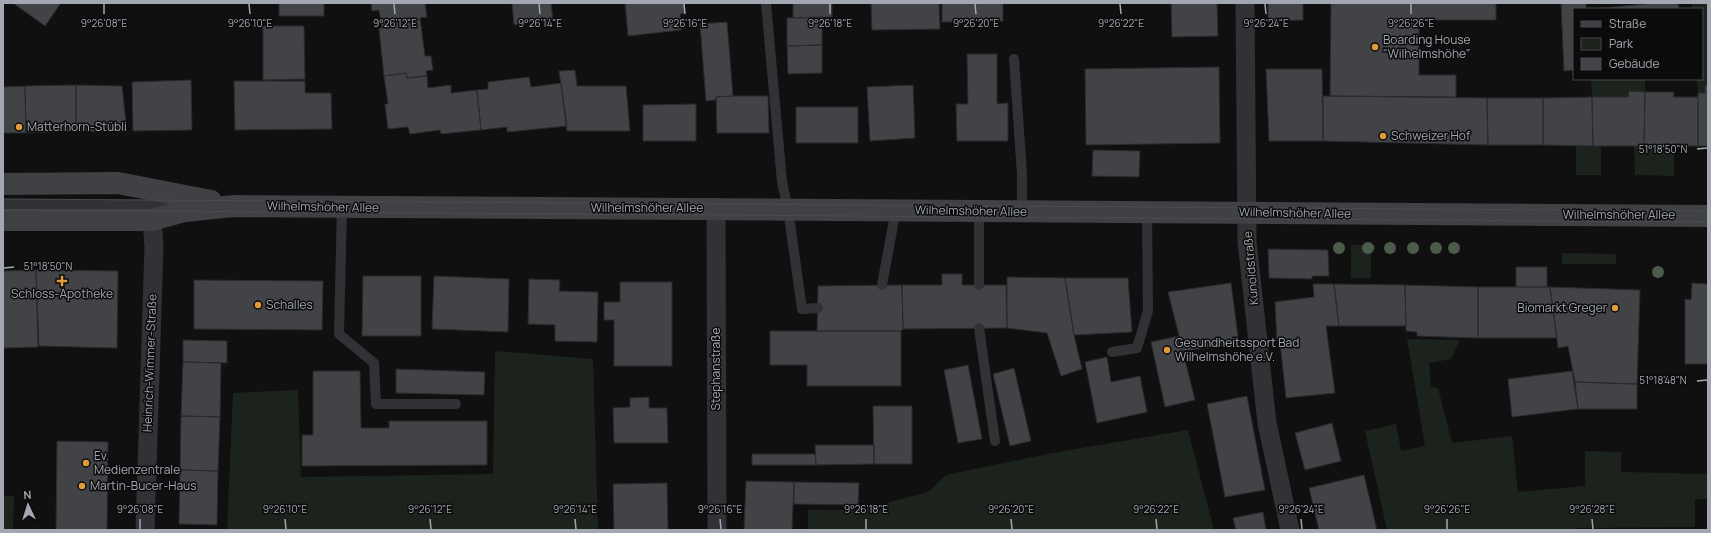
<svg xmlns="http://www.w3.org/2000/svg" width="1711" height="533" viewBox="0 0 1711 533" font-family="Manrope,sans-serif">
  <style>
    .green { fill: #1c231d }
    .building { fill: #414347; stroke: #2a2a2d }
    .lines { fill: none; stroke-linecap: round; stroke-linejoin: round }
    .service { stroke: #313235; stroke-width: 10 }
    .minor { stroke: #313235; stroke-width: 19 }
    .secondary { stroke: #3f4145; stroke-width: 22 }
    .tram { stroke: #4a4c50; stroke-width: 1 }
    .tree { fill: #4b5c4b }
    .ticks { fill: none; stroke: #a2a7b1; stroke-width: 1.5 }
    .poi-dot { fill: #e19b38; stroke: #0b0b0c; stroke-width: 1.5 }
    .labels { text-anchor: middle; stroke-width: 3; stroke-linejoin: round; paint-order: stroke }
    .poi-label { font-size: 12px; fill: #a2a7b1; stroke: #0b0b0c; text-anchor: start }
    .street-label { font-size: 12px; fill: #a2a7b1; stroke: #0b0b0c }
    .ticks-label { font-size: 10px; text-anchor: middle; fill: #a2a7b1; stroke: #0b0b0c; stroke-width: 3; stroke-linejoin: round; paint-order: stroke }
  </style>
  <rect width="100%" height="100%" fill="#101011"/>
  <!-- green -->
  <path class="green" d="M1692 3H1708V86L1705 93H1698L1697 79H1702V9H1692Z
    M1591 79H1645V92L1629 91 1628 97H1592Z
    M1576 146H1601V175H1576Z
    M1634 146H1674V176L1635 175Z
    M1351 245H1375V250H1371V278H1351Z
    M1562 253 1616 254V264H1562Z
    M1407 339 1460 340 1451 359 1429 363 1431 387 1438 388 1452 443 1512 436 1518 492 1585 486V451L1621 452V472L1708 474V499H1695V527L1577 528 1576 530H1387L1365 431 1396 424 1401 451 1425 446Z
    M495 351 593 359 598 530H227L233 393 298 390 301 477 493 474Z
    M1188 430 1214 530H808V510H860L928 492 946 475 1052 453Z
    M3 496H14L13 530H3Z"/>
  <!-- building -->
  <path class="building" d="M13 3H61L45 26Z
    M279 3H324V16H279Z
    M371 3H425L427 17 420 18 425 56H431L433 70 426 71 427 76 407 78 406 73 384 76 379 29 382 28 379 10 372 11Z
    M512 3H551L553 20 514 25Z
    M625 3H684L685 13 680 14 681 30 628 36Z
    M793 3H832V17L793 18Z
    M871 3H939L940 29 872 30Z
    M942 3H1003V21L942 22Z
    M1171 3H1217L1218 36 1172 37Z
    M1268 3H1303V20L1268 21Z
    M1331 3H1496V20H1419V75H1456V97L1330 96Z
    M1561 3H1586V9H1574V70L1564 71Z
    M1655 3H1678L1679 9H1593Z
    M822 17V45L787 46V18Z
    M727 22 733 96 716 97V100L706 101 700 24Z
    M263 26H304L305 79 263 80Z
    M822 45V73L788 74 787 46Z
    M967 54H997V104L1008 103V141H957L956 104H968Z
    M1219 67 1220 143 1086 145 1085 69Z
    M1266 69H1322L1323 141H1269Z
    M575 70 577 86H626L630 131H567L559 71Z
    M406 73 407 78 427 76 428 88 451 85V93L477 90 481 130 441 134 440 130 410 134 408 127 388 129 385 104H388L384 76Z
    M529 77 531 87 561 83 567 126 507 132V127L481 130 477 90 488 89V82Z
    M191 80 192 130 133 131 132 82Z
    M234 81H305V93H331L332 129 235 130Z
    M76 85V131L26 133 25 86Z
    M76 85 122 86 127 132 76 131Z
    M913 85 915 138 870 141 867 87Z
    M25 86 26 133H3V87Z
    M1705 86H1708V146H1698V93H1705Z
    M1629 91 1645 92 1644 146H1593L1592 97H1628Z
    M1645 92H1674L1673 97H1698V146H1644Z
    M733 96H768L769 133H717L716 97Z
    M1323 96 1487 98 1488 145 1323 141Z
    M1592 97 1593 146 1543 145V98Z
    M1487 98H1543V145H1488Z
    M696 104V141H643V105Z
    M796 107H858V143H796Z
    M1093 150 1140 151 1139 177 1092 176Z
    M1268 249 1328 250 1329 276H1312V279L1269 278Z
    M1516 267H1547V287H1516Z
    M36 270 38 347 3 348V271Z
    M36 270 118 271 117 348 39 346Z
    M942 274H962V285H1006L1007 328 903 329 902 285H942Z
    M363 276H421V336H362Z
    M434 276 509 279 508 332 432 329Z
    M1007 277 1065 278 1074 335 1082 369 1061 376 1047 333 1007 328Z
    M1065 278H1128L1132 332 1074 335Z
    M529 279 560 280 559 291 598 292 597 342 555 341V325L528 324Z
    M194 280 323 281 322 330 194 329Z
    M620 282H672V366H614V320H604V302H620Z
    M1231 283 1239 344 1183 351 1168 292Z
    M1692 283 1708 284V364H1685V299L1691 300Z
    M1313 284H1334L1339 326H1326L1335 393 1286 398 1280 342H1277L1275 302 1314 297Z
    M1334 284 1405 285 1406 326H1339Z
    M902 285 903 329 901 331H817L818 286Z
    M1405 285 1478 287V338L1417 336V332L1406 331Z
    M1478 287H1550L1557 338H1478Z
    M1550 287 1640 290 1637 384 1575 382 1568 346 1558 348Z
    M770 331H901V386H807V365H770Z
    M1179 336 1195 400 1165 407 1151 342Z
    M183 340 227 341V363L183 362Z
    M1107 357 1111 382 1140 376 1147 412 1097 423 1085 362Z
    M183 362 221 363 220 417 181 416Z
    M968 365 982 439 958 443 944 370Z
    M1014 368 1031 441 1010 446 993 374Z
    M396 369 485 372 484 395 396 393Z
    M313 371H360L361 428H389V421H487V465L302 466V435H313Z
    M1572 371 1578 409 1512 417 1508 379Z
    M1575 382 1637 384V409H1578Z
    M1247 396 1265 490 1225 497 1207 404Z
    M649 397V408H667L668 443H614L613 408 630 407V398Z
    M873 406H912V464H874Z
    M181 416 220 417 218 471 180 470Z
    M1332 423 1341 461 1305 470 1295 433Z
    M57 441 108 442 107 530H56Z
    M815 445H874V464L816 465Z
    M752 454H815L816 465H752Z
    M180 470 218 471 217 525 179 524Z
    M1364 475 1377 530H1319L1309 488Z
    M746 481 794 482 792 530H744Z
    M794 482 859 483 858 505 794 504Z
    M667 483 668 530H614L613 484Z
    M1263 512 1266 530H1236L1233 518Z"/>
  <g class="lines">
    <!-- service -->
    <path class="service" d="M766 3 782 182 788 209 802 309 818 308
      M1014 59 1022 174V211
      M3 204 178 205
      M342 207 339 334 374 363 376 404H456
      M882 285 896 209
      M979 285V211
      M979 328 995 441
      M1112 352 1137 348 1148 311 1147 212"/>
    <!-- minor -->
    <path class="minor" d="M1245 3 1247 242 1267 423 1290 530
      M716 209 717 530
      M145 530 154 247 152 220"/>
    <!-- secondary -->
    <path class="secondary" d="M3 184 118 183 211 201
      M3 220H152L185 211 234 206 1708 216"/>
    <!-- tram -->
    <path class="tram" d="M3 199 1708 211
      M3 210 1708 222"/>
  </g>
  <!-- trees -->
  <g class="tree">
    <circle cx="1339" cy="248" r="6"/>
    <circle cx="1368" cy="248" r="6"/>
    <circle cx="1390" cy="248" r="6"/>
    <circle cx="1413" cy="248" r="6"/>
    <circle cx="1436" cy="248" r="6"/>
    <circle cx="1454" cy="248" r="6"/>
    <circle cx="1658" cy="272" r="6"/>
  </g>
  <!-- ticks -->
  <path class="ticks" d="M104 4V14M249 4 250 14M394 4 395 14M539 4 540 14M684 4 685 14M830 4V14M975 4 976 14M1120 4 1121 14M1265 4 1266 14M1411 4V14M1697 149 1707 148M4 268 14 267M1697 381 1707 380M140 519V529M285 519 286 529M430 519 431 529M575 519 576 529M720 519 721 529M866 519V529M1011 519 1012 529M1156 519 1157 529M1301 519 1302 529M1447 519V529M1592 519 1593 529"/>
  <!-- markers -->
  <g class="poi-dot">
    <circle cx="1375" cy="47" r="4"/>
    <circle cx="19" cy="127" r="4"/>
    <circle cx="1383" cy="136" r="4"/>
    <path d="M60 275h4v4h4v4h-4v4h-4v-4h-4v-4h4z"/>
    <circle cx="258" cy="305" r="4"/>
    <circle cx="1615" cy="308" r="4"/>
    <circle cx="1167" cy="350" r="4"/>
    <circle cx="86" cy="463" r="4"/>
    <circle cx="82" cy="486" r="4"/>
  </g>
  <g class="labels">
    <!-- poi labels -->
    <g class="poi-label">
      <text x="1383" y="44">Boarding House<tspan x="1383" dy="14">"Wilhelmshöhe"</tspan></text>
      <text x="27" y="131">Matterhorn-Stübli</text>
      <text x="1391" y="140">Schweizer Hof</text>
      <text x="62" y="298" text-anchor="middle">Schloss-Apotheke</text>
      <text x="266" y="309">Schalles</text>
      <text x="1607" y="312" text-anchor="end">Biomarkt Greger</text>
      <text x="1175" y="347">Gesundheitssport Bad<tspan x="1175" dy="14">Wilhelmshöhe e.V.</tspan></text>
      <text x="94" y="460">Ev.<tspan x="94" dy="14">Medienzentrale</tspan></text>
      <text x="90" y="490">Martin-Bucer-Haus</text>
    </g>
    <!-- street labels -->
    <g class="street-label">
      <text transform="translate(323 207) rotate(1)" y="4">Wilhelmshöher Allee</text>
      <text x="647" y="212">Wilhelmshöher Allee</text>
      <text transform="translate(971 211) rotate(1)" y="4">Wilhelmshöher Allee</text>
      <text transform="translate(1295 213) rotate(1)" y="4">Wilhelmshöher Allee</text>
      <text x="1619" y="219">Wilhelmshöher Allee</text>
      <text transform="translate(1251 268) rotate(-95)" y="4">Kunoldstraße</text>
      <text transform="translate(150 363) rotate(-88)" y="4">Heinrich-Wimmer-Straße</text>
      <text transform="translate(716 369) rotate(-90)" y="4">Stephanstraße</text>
    </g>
  </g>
  <g class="ticks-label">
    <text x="104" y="27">9°26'08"E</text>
    <text x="250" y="27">9°26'10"E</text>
    <text x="395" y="27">9°26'12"E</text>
    <text x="540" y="27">9°26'14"E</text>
    <text x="685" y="27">9°26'16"E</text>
    <text x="830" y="27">9°26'18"E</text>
    <text x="976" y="27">9°26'20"E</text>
    <text x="1121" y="27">9°26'22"E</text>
    <text x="1266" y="27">9°26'24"E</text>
    <text x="1411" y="27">9°26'26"E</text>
    <text x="1663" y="153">51°18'50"N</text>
    <text x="48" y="270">51°18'50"N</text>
    <text x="1663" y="384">51°18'48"N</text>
    <text x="140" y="513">9°26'08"E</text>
    <text x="285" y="513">9°26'10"E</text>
    <text x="430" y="513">9°26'12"E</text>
    <text x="575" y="513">9°26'14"E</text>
    <text x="720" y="513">9°26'16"E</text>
    <text x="866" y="513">9°26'18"E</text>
    <text x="1011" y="513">9°26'20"E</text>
    <text x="1156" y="513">9°26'22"E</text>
    <text x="1301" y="513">9°26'24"E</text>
    <text x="1447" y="513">9°26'26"E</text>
    <text x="1592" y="513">9°26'28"E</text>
  </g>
  <!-- border -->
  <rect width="1711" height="533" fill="none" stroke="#a2a7b1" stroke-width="8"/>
  <!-- legend -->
  <rect x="1573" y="8" width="130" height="72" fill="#0b0b0c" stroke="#47494e"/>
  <rect x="1581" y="21" width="20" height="6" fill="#3f4145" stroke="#47494e"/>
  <text x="1609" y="28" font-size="12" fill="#a2a7b1">Straße</text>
  <rect x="1581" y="38" width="20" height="12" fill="#1c231d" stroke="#47494e"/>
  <text x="1609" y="48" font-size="12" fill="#a2a7b1">Park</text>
  <rect x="1581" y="58" width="20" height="12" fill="#414347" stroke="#47494e"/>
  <text x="1609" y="68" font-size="12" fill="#a2a7b1">Gebäude</text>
  <!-- north arrow -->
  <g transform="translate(28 505) rotate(356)" stroke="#0b0b0c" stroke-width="3" paint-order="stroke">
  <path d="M0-3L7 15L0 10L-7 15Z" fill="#a2a7b1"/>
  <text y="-6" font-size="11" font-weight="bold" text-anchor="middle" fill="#a2a7b1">N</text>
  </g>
</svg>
